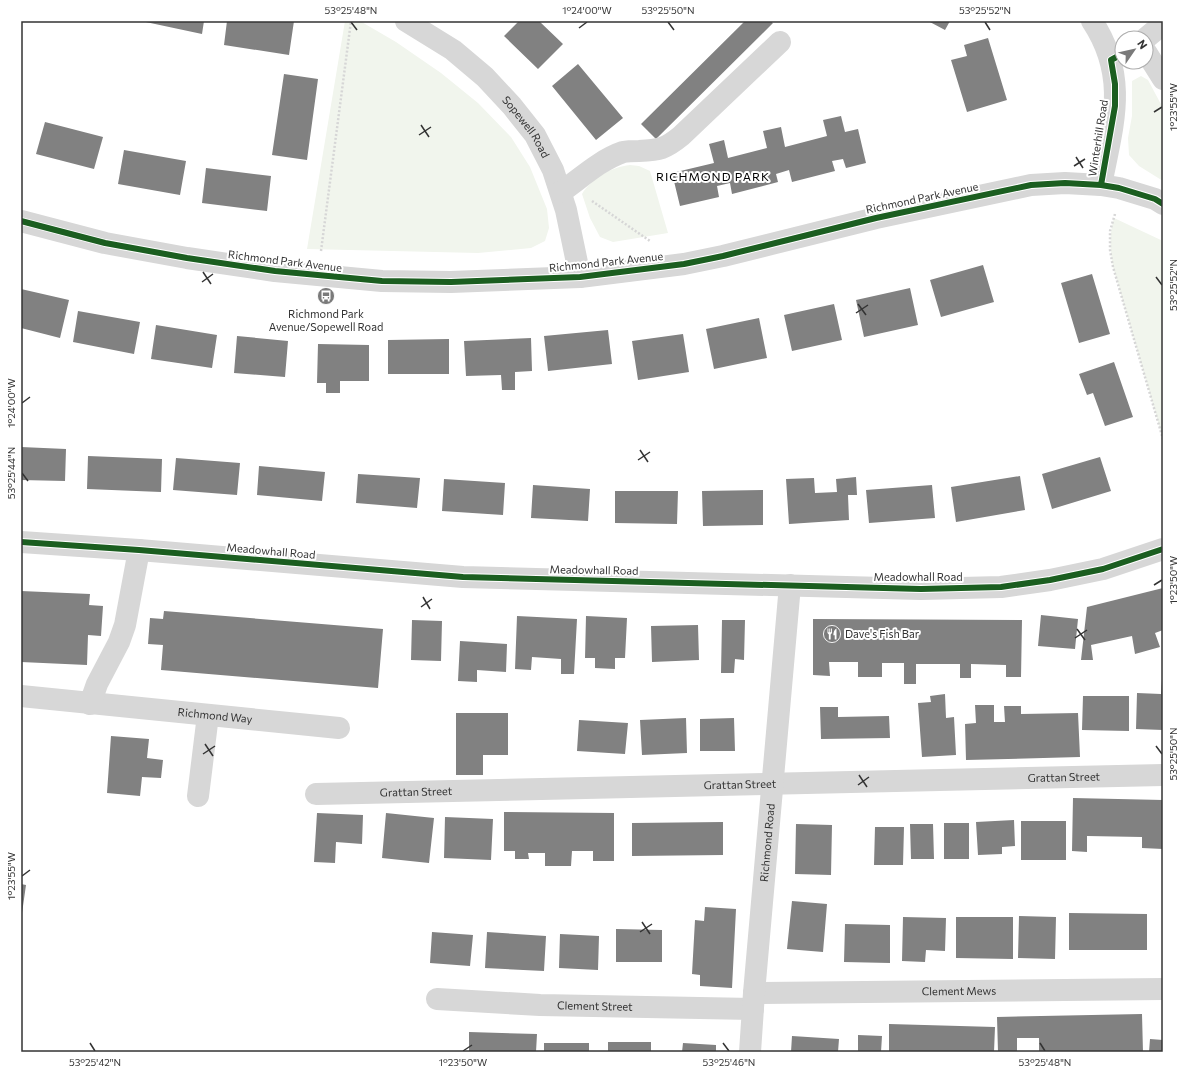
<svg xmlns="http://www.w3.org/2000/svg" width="1184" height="1073" viewBox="0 0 1184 1073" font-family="Commissioner,sans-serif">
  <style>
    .green { fill: #f1f5ed }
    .building { fill: #818181 }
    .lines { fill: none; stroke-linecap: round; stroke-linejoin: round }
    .path { stroke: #d6d6d6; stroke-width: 2.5; stroke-dasharray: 2 2; stroke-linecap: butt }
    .minor { stroke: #d7d7d7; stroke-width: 22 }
    .cycleway-casing { stroke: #fff; stroke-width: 8 }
    .cycleway { stroke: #1b5e20; stroke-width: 6 }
    .ticks { fill: none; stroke: #333; stroke-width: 1.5 }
    .labels { text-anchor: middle; stroke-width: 4; stroke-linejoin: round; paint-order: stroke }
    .street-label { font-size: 11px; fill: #333; stroke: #fff }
    .poi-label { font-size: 11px; fill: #333; stroke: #fff }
    .neighbourhood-label { font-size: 12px; letter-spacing: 1px; fill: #000; stroke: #fff }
    .neatline { fill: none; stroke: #333; stroke-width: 1.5 }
    .ticks-label { font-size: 10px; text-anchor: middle; fill: #333 }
  </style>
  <rect width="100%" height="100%" fill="#fff"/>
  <!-- green -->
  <path class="green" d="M345 21H360L396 42 441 73 478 103 511 137 530 167 547 209 549 228 545 241 531 248 478 253 307 249Z
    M1141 76 1148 80 1163 108V181L1139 166 1129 155 1128 138 1132 116V81Z
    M630 165 639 166 650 171 668 233 613 242 600 237 590 218 582 194C592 178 611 167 630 165Z
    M1114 218 1163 241V439L1113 267C1110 250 1109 235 1114 218Z"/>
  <!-- building -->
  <path class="building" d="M141 21H204L202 34Z
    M227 21H294L289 55 224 45Z
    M519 21H539L563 44 538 69 504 36Z
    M745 21H770L773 23 656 139 641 124Z
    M928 21H950L945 30Z
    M988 38 1007 100 967 112 951 60 967 56 964 45Z
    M578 64 623 118 596 140 552 86Z
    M284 74 318 79 307 160 272 155Z
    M841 116 845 132 858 129 866 163 846 168 843 159 832 161 835 171 792 182 789 170 776 174 778 182 732 194 730 183 717 186 719 197 680 206 672 173 714 163 709 144 724 140 728 158 767 148 763 131 781 127 785 147 827 136 823 120Z
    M45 122 103 137 94 169 36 154Z
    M124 150 186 161 180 195 118 184Z
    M206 168 271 176 267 211 202 203Z
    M983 265 994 302 941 317 930 280Z
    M1092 274 1110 334 1079 343 1061 283Z
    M910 288 918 325 864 337 856 300Z
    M21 289 69 300 60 338 21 328Z
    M834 304 842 340 792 351 784 315Z
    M78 311 140 322 134 354 73 342Z
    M759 318 767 358 714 369 706 329Z
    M156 325 217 335 212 368 151 359Z
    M608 330 612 364 548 371 544 336Z
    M683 334 689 372 638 380 632 341Z
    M237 336 288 341 285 377 234 373Z
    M531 338 532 371 515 372V390H502L501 375 466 376 464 341Z
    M449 339V374H388V340Z
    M318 344 369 345V381H340V393H326V383H317Z
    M1114 362 1133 417 1105 426 1093 393 1087 395 1079 374Z
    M21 447 66 449 65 481 21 480Z
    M88 456 162 459 161 492 87 489Z
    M1100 457 1111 491 1052 509 1042 474Z
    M176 458 240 463 237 495 173 490Z
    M259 466 325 472 322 501 257 495Z
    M358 474 420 478 417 508 356 503Z
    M1020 476 1025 510 956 522 951 487Z
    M856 477 857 495H848L849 520 789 524 786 479 814 478 815 493 837 492 836 479Z
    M444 479 505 483 503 515 442 511Z
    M533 485 590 489 588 521 531 518Z
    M932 485 935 518 869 523 866 490Z
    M763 490V525L703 526 702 491Z
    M615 491H678L677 524 615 523Z
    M1163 588V630L1155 633 1160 647 1135 654 1132 636 1091 645 1093 660H1081L1087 607Z
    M21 591 90 594 89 605 103 606 101 636 88 635 87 665 21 662Z
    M164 611 383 629 378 688 161 670 163 645 148 644 150 618 163 619Z
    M1041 615 1078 619 1075 649 1038 646Z
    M517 616 577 619 574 674H561V659L532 657 531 670 515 669Z
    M586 616 627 618 625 658H615V669L595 668V658H585Z
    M813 619 1022 620 1021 677H1006V665L971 664V678H960V664H916V684H904V663H882V677H858V662H829L830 676 813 675Z
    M412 620 442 621 441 661 411 660Z
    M722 620H745L744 660 735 659 734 673H721Z
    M698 625 699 660 652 662 651 626Z
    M460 641 507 644 506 672 477 670V682L458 681Z
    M1162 679H1163V730L1136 729 1137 693 1161 694Z
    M945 694 946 718 954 717 956 755 922 757 918 703 931 702 930 696Z
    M1083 696H1129V731L1082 730Z
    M975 705H994V722H1005L1004 706H1021V714L1078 713 1080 757 966 760 965 724 976 723Z
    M820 707H838V717L889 716 890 738 821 739Z
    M456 713H508V755H483V775H456Z
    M686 718 687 753 642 755 640 720Z
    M734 718 735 751H700V719Z
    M579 720 628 723 625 754 577 751Z
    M111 736 149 739 147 758 163 760 161 778 142 777 140 796 107 793Z
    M1073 798 1163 800V849L1142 848V837L1087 836V852L1072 851Z
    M504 812 614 813V861H593V851H572L571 866H545V853H528L529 859H515V851H504Z
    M317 813 363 815 362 844 336 842 335 863 314 862Z
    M386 813 434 818 429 863 382 858Z
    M445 817 493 819 491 860 444 858Z
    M1014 820 1015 846 1002 847V854L978 855 976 822Z
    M1021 821H1066V860H1021Z
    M723 822V855L632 856V823Z
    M944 823H969V859H944Z
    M796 824 832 825 831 875 795 874Z
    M910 824H933L934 859H911Z
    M875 827H904L903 865H874Z
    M21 884 26 885 22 913H21Z
    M792 901 827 904 823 952 787 949Z
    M705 907 736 909 732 988 700 986V975L692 974 695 920 704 921Z
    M1069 913 1147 914V950H1069Z
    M1019 916 1056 917 1055 959 1018 958Z
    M903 917 946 918 945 951 926 950 925 962 902 961Z
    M956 917H1013V959L956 958Z
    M845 924 890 925V963L844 962Z
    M616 929 662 930V962H616Z
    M432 932 473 935 470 966 430 963Z
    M487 932 546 936 544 971 485 968Z
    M560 934 599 936 598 970 559 968Z
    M1142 1014 1143 1052H1039V1038H1017V1052H998L997 1017Z
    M889 1024 995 1027 994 1052H889Z
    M469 1032 537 1034 536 1052H469Z
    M858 1035 882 1036 881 1052H858Z
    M792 1036 839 1039 838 1052H791Z
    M1150 1039 1163 1040V1052H1149Z
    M608 1042H651V1052H608Z
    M544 1043H589V1052H544Z
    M683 1043 716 1045V1052H682Z"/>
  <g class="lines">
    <!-- path -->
    <path class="path" d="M592 201 650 241
      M1115 214 1110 231V250L1113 267 1163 439
      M321 251 351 21"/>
    <!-- minor -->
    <g class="minor">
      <path id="s1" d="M406 21 453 50 485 77 512 106 535 135 553 170 566 210 580 277"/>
      <path d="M1092 21C1129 77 1113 124 1101 185"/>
      <path d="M1146 38 1163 24"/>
      <path d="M1146 52 1163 79"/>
      <path d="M561 192C581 178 600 160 623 152 628 151 634 151 639 151 660 150 665 149 681 136L780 42"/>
      <path d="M21 221 105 243 187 258 275 271 382 281 451 282 580 277 684 264 723 256 876 218 1031 185 1065 183 1101 185 1119 188 1155 199 1163 204"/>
      <path d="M21 542 139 550 463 577 921 589 1001 587 1050 580 1103 569 1163 549"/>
      <path id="s2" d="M21 696 339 728"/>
      <path d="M90 704 97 684 119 642 125 625 139 550"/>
      <path id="s3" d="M316 794 1163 775"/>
      <path d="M198 796 208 715"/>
      <path id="s4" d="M754 993 1163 989"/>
      <path id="s5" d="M437 999 540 1005 753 1009"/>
      <path id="s6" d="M750 1052 754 993 790 585"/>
    </g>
    <!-- cycleway casing -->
    <g class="cycleway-casing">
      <path id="cycleway" d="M1101 185 1115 106V84L1111 60 1122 54
        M21 221 105 243 187 258 275 271 382 281 451 282 580 277 684 264 723 256 876 218 1031 185 1065 183 1101 185 1119 188 1155 199 1163 204
        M21 542 139 550 463 577 921 589 1001 587 1050 580 1103 569 1163 549"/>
    </g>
    <!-- cycleway -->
    <use href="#cycleway" class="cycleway"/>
  </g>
  <!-- ticks -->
  <path class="ticks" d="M351 22 357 30M668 22 674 30M985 22 990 30M579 28 587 22M1154 112 1162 107M421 125 429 137M419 135 431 127M1076 157 1083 168M1074 166 1085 159M203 272 211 284M1156 277 1162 285M202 282 213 274M858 304 866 315M856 313 868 305M22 403 30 397M640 450 648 462M638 460 650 452M22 473 28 481M1154 585 1162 580M423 597 430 609M421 607 432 599M1077 629 1085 640M1075 638 1087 630M205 744 213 756M1156 746 1162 754M203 754 215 746M859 775 867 787M858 785 869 777M22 876 30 870M642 922 650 934M640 932 652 924M90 1043 95 1051M723 1043 729 1051M1040 1043 1045 1051M463 1051 472 1045"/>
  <!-- icons -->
  <defs>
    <g id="bus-disc" transform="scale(0.9)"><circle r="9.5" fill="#7a7a7a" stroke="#fff"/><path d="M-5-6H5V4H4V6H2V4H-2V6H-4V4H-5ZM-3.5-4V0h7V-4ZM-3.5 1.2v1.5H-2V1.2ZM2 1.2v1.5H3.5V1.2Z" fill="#fff"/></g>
    <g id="restaurant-disc" transform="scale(0.9)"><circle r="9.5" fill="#7a7a7a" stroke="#fff"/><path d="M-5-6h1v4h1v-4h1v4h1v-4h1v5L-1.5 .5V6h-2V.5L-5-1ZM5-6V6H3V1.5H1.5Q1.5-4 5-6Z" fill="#fff"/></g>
  </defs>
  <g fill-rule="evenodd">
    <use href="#bus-disc" x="326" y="296"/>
    <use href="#restaurant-disc" x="832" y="634"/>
  </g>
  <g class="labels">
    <!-- street labels -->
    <g class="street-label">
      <text dy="4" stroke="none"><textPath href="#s1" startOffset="162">Sopewell Road</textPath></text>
      <text transform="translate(1098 138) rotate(-81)" y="4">Winterhill Road</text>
      <text transform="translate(922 198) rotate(-12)" y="4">Richmond Park Avenue</text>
      <text transform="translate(285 261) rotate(7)" y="4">Richmond Park Avenue</text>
      <text transform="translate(606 262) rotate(-6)" y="4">Richmond Park Avenue</text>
      <text transform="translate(271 551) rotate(5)" y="4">Meadowhall Road</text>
      <text transform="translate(594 570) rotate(1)" y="4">Meadowhall Road</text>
      <text x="918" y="581">Meadowhall Road</text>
      <text dy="4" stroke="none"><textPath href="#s2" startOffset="195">Richmond Way</textPath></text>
      <text dy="4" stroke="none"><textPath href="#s3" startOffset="748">Grattan Street</textPath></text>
      <text dy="4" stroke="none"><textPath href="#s3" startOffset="424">Grattan Street</textPath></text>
      <text dy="4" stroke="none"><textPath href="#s3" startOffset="100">Grattan Street</textPath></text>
      <text dy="4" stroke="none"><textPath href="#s6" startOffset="210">Richmond Road</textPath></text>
      <text dy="4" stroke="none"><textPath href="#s4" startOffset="205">Clement Mews</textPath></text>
      <text dy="4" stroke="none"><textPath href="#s5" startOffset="158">Clement Street</textPath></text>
    </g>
    <!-- poi labels -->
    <g class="poi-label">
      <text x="326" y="318">Richmond Park<tspan x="326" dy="13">Avenue/Sopewell Road</tspan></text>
      <text x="845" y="638" text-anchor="start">Dave's Fish Bar</text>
    </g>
    <!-- neighbourhood labels -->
    <g class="neighbourhood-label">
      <text x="713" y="181">RICHMOND PARK</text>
    </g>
  </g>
  <!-- border -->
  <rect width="1184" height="1073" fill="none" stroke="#ffffff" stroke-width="44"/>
  <!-- north arrow -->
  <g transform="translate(1134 50) rotate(56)"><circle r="19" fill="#ffffff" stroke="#adadad"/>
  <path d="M0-3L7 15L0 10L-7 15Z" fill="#7a7a7a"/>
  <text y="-6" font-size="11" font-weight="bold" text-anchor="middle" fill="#333333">N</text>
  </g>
  <rect x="22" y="22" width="1140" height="1029" class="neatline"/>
  <g class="ticks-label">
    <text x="351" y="14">53°25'48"N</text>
    <text x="587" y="14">1°24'00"W</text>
    <text x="668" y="14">53°25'50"N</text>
    <text x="985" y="14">53°25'52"N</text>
    <text transform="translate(1173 107) rotate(-90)" y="4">1°23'55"W</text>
    <text transform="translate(1173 285) rotate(-90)" y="4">53°25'52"N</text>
    <text transform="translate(11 403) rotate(-90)" y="4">1°24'00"W</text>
    <text transform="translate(11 473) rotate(-90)" y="4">53°25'44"N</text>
    <text transform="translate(1173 580) rotate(-90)" y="4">1°23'50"W</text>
    <text transform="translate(1173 754) rotate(-90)" y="4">53°25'50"N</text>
    <text transform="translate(11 876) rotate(-90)" y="4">1°23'55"W</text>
    <text x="95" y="1066">53°25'42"N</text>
    <text x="463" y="1066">1°23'50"W</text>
    <text x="729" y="1066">53°25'46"N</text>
    <text x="1045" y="1066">53°25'48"N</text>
  </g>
</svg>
